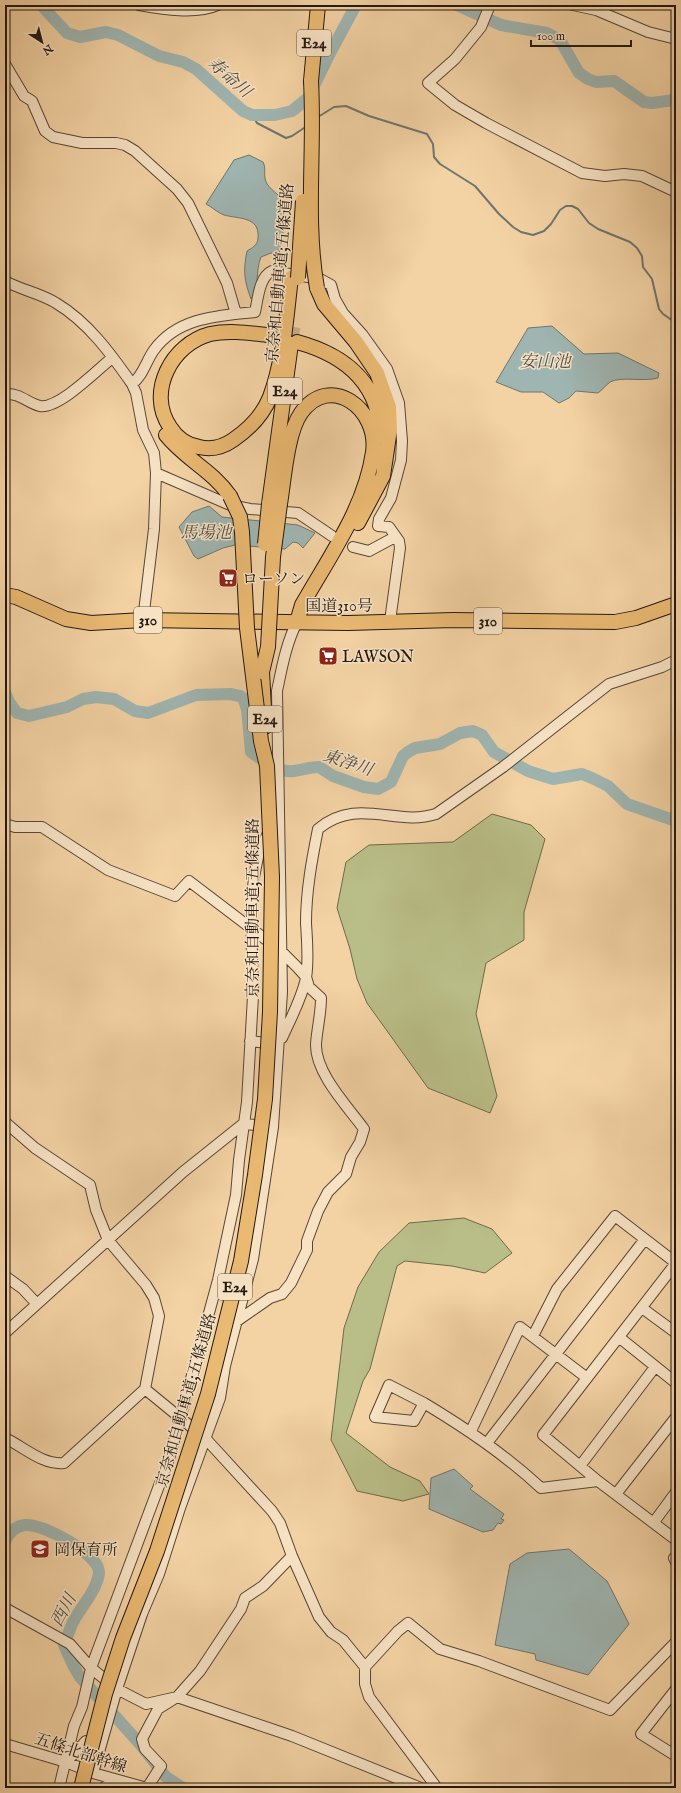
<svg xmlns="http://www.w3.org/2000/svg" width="681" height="1793" viewBox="0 0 681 1793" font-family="'IM FELL English','Noto Serif JP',serif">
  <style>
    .green { fill: #b9bd87; stroke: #6e6a4c }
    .water { fill: #9fb5b1; stroke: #6d7671 }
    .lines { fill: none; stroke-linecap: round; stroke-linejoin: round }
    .stream { stroke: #6d7671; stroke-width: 2 }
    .river { stroke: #9fb5b1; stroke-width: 12 }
    .highway-tunnel { stroke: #c9ad87; stroke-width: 14; stroke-dasharray: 14 7; stroke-linecap: butt }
    .minor-casing { stroke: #564636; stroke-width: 12 }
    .highway-casing { stroke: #221811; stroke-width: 16 }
    .minor { stroke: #f7e2c4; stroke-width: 10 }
    .highway { stroke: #eab972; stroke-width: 14 }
    .highway-bridge-casing { stroke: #221811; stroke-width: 16; stroke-linecap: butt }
    .highway-bridge { stroke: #eab972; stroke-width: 14 }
    .labels { text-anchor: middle; stroke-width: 3; stroke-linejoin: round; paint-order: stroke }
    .shield { fill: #f7e2c4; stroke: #625547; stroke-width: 1 }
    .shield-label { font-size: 15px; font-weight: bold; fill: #221811 }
    .street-label { font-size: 16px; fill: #221811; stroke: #f7e2c4 }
    .poi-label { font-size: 16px; fill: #221811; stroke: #f7e2c4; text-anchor: start }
    .water-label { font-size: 17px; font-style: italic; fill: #4e4f49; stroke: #f7e2c4 }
  </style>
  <rect width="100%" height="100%" fill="#f3d2a4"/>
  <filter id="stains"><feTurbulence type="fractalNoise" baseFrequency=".005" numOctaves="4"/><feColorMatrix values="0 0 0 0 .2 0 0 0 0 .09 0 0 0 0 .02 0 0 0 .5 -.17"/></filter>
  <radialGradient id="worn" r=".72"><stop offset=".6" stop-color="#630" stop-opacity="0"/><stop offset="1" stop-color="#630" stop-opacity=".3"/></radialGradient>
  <!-- green -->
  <path class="green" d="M492 814 531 825 545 839 524 912V940L486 963 476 1014 497 1096 490 1113 428 1088 367 1003 357 979 350 949 337 908 346 862 369 845 453 842Z
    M464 1218 492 1229 512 1253 485 1273 452 1266 405 1261 397 1266 370 1369 363 1381 346 1433 390 1467 420 1481 429 1494 403 1501 357 1491 331 1440 344 1328 358 1287 379 1252 409 1223Z"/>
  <!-- water -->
  <path class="water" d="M249 155 263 162C266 168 264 172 265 178 266 187 276 192 282 199L284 227 279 254 271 253 261 257C255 271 260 287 251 299 244 280 243 271 247 251 252 248 258 245 258 238 260 216 238 219 224 215 218 213 212 207 206 204L234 160Z
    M552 326 584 354 618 353 659 373 658 378C645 382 621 376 610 382 606 385 602 390 598 393L576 391 569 398 559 403 543 392H521L496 382 528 328Z
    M209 506 222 517 298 525 315 533 303 548 298 543 293 542 285 549 235 545 223 548 198 559 194 556 179 527 192 512Z
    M454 1469 473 1486 470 1489 504 1514 501 1519 504 1520 501 1524 498 1523 493 1530 483 1532 429 1509 431 1478Z
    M569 1549 607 1581 629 1624 588 1675 536 1660 535 1654 495 1645 510 1564 527 1553Z"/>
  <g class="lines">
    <!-- stream -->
    <path class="stream" d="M252 115 257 123 286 138 292 136 307 126
      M318 117 334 107 346 106 369 116 427 134 433 144 434 157 440 164 475 186 499 214 513 227 521 232 533 235 544 231 551 224 560 210 566 206H572L578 209 589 223 598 229 630 242 637 248 642 256 643 267 652 279 659 309 663 314 676 323"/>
    <!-- river -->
    <path class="river" d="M41 5 67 33 80 37 106 32 118 35 159 56 183 62 196 69 243 111 252 115H275L292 111 308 98 329 55 356 5
      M457 5 501 25 547 33 560 40 579 73 588 79 596 82 614 81 644 102 652 103 674 100 676 102
      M5 692 9 702 17 713 29 716 67 707 83 699 96 697 114 699 135 711 148 713 196 695 230 694 240 696 243 698 247 709 251 752C263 760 278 773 294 771 302 770 310 767 319 767L333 776 364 787 378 789 391 782 403 756 408 752 415 748 440 744 460 733 473 731 482 735 494 752 528 771 553 779 582 774 592 778 608 786 627 804 676 821
      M5 1541C9 1533 15 1526 25 1525 42 1523 100 1554 99 1573 97 1590 81 1607 73 1622 70 1629 67 1637 64 1645L74 1667 80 1677 140 1744 166 1777 183 1788"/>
    <!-- highway-tunnel -->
    <path class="highway-tunnel" d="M269 329 299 335"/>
    <!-- minor casing -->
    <g class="minor-casing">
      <path id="minor" d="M139 5C162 9 195 15 218 5
        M490 5 481 27 455 59 428 83 455 105 486 123 582 173 605 176 624 174 642 176 676 192
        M573 5 596 10 648 32 676 39
        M5 64 24 96 32 101 45 131 53 137 82 143H116L125 145 135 151 177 189 188 203 227 283 236 314
        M5 281C21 290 40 293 56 303 88 322 111 354 132 384
        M5 395C17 391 29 404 40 406 59 409 97 370 112 358
        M156 473 230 505 250 509 298 513 332 536
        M353 547 369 551 395 537
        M143 620 154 529 156 473 154 453 143 430 136 393 132 384C143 376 146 361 154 350 178 317 218 316 255 312 258 299 259 277 272 271L320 279 331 285 335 299 343 313 362 334 387 369 399 403 402 441 401 460 391 498 379 519 378 526 389 527 399 541 400 548 390 621
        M5 824 15 827H42L108 870 175 896 189 881 281 951 297 967 306 977 309 987 321 998C321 1014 317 1029 316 1044 315 1073 348 1107 364 1129L360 1142 351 1157 346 1174 328 1192 318 1211 307 1241V1250L291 1283 282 1294 270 1298 237 1321
        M282 1038C291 1018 302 998 306 978 309 959 307 941 306 923 306 891 312 859 318 829 357 796 396 827 436 814L503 767 609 684 662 667 676 660
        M250 1041 275 1044
        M5 1122 35 1148 90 1185 96 1210 108 1240 146 1285 154 1298 159 1316 145 1389 206 1439 272 1511 280 1523 292 1556 319 1617 331 1632 343 1640 365 1667
        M676 1263 543 1435 598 1481 676 1540
        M5 1276 23 1289 37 1304
        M642 1308 676 1333
        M5 1333 183 1172 243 1124 267 1126
        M533 1336 557 1289 615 1216 676 1263
        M620 1338 676 1383
        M389 1385 424 1403 414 1421 375 1417Z
        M424 1403C467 1429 504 1454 541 1488L598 1481
        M471 1431 520 1327 587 1378
        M5 1438C24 1447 42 1465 64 1463L145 1389
        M487 1443 645 1239
        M580 1466 655 1367
        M616 1494 676 1417
        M654 1522 676 1492
        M676 1556 674 1558 676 1562
        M5 1608 70 1644 91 1668 117 1689 146 1704 177 1697 292 1736 421 1788
        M676 1689 641 1734 676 1756
        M5 1744 66 1762 93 1773 147 1788
        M67 1761 86 1741H99
        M93 1773 117 1689 142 1614 159 1574 180 1508 220 1398 225 1366 253 1259 273 1127 282 992 277 691C282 667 286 644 297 622
        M59 1788 74 1726 82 1707 91 1668 169 1459 218 1280 236 1195 239 1160 247 1102 253 996 251 911 254 877 259 852 269 831
        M103 1788 116 1780
        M147 1788 161 1766 145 1749 142 1739 158 1709 177 1697 200 1671 241 1609 245 1598 263 1586 292 1556
        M437 1788 369 1697 365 1684V1667L398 1631 408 1623 440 1649 479 1661 610 1710 676 1642"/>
    </g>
    <!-- highway casing -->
    <g class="highway-casing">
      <path id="highway" d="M311 81 318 5
        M317 288 324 304 356 342 377 373 389 407 390 429 383 476 358 523
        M267 335C249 333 229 330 210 334 172 344 146 392 170 427 177 438 187 445 199 447 211 450 223 447 233 440 249 429 263 415 270 397 284 359 286 318 291 278
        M297 342C345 355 380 383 381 437
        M166 435C185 459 212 470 230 496
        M269 504 291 344
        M280 504C284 480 287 433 301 413 330 372 379 409 373 452 365 508 329 557 302 605L297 622
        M5 595 16 597 66 619 91 623 143 620 348 623 453 620 615 622 636 618 676 604
        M262 672 265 727"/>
    </g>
    <!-- minor -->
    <use href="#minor" class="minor"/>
    <!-- highway -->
    <use href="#highway" class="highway"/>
    <!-- highway-bridge casing -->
    <g class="highway-bridge-casing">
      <path id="highway-bridge" d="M311 81C315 149 305 220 317 288
        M298 278 303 201
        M265 544 269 504
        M262 672 268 647 273 557 280 504
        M81 1788 105 1694 123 1638 157 1551 208 1394 241 1261 255 1175 265 1099 270 1012 272 877 267 766 261 741 247 628 242 532 240 517 230 496"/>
    </g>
    <!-- highway-bridge -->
    <use href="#highway-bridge" class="highway-bridge"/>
  </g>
  <!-- icons -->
  <defs>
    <g id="supermarket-square" transform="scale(1)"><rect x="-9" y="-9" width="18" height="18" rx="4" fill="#8f2418" stroke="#f7e2c4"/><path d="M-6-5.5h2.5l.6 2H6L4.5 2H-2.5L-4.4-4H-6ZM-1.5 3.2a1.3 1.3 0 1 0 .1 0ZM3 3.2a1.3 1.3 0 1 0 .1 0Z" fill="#fff"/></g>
    <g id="school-square" transform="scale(1)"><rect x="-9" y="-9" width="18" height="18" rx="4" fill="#8f2418" stroke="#f7e2c4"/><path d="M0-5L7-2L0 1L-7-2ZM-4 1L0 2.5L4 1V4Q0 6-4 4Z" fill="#fff"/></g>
  </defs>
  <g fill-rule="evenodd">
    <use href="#supermarket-square" x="228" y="578"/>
    <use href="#supermarket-square" x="328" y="656"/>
    <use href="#school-square" x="40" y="1549"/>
  </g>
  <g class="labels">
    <!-- shield labels -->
    <g class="shield">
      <rect x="297" y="30" width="34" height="26" rx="3"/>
      <rect x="268" y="378" width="34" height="26" rx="3"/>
      <rect x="134" y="607" width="28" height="26" rx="3"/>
      <rect x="474" y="608" width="28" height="26" rx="3"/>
      <rect x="248" y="706" width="34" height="26" rx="3"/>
      <rect x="218" y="1274" width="34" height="26" rx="3"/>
    </g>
    <g class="shield-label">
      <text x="314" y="48">E24</text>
      <text x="285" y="396">E24</text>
      <text x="148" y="625">310</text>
      <text x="488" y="626">310</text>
      <text x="265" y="724">E24</text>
      <text x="235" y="1292">E24</text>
    </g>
    <!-- street labels -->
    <g class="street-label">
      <text transform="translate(279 273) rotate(-85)" y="6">京奈和自動車道;五條道路</text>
      <text x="339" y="611">国道310号</text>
      <text transform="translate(252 908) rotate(-90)" y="6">京奈和自動車道;五條道路</text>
      <text transform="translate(185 1400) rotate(-74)" y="6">京奈和自動車道;五條道路</text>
      <text transform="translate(81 1752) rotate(18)" y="6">五條北部幹線</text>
    </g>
    <!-- poi labels -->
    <g class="poi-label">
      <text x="242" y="584">ローソン</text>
      <text x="342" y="662">LAWSON</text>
      <text x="54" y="1555">岡保育所</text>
    </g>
    <!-- water labels -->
    <g class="water-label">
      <text transform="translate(230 77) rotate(41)" y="6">寿命川</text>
      <text x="545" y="367">安山池</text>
      <text x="206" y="538">馬場池</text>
      <text transform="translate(348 762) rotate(18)" y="6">東浄川</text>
      <text transform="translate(63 1610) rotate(-62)" y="6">西川</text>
    </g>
  </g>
  <!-- margin -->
  <rect width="681" height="1793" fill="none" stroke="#f3d2a4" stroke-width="20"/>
  <rect x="6" y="6" width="669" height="1781" fill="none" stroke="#221811" stroke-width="2"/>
  <rect x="10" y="10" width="661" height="1773" fill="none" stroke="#221811"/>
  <!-- north arrow -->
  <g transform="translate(42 42) rotate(144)" stroke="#f7e2c4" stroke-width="3" paint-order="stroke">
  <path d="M0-3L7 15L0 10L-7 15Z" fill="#221811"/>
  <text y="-6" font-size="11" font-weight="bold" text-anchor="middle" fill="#221811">N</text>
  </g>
  <!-- scale -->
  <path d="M531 40v6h100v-6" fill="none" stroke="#221811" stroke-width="2"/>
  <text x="537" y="40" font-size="12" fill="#221811" stroke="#f7e2c4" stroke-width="3" paint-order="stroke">100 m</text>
  <rect width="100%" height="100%" filter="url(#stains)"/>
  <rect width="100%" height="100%" fill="url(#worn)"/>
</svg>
